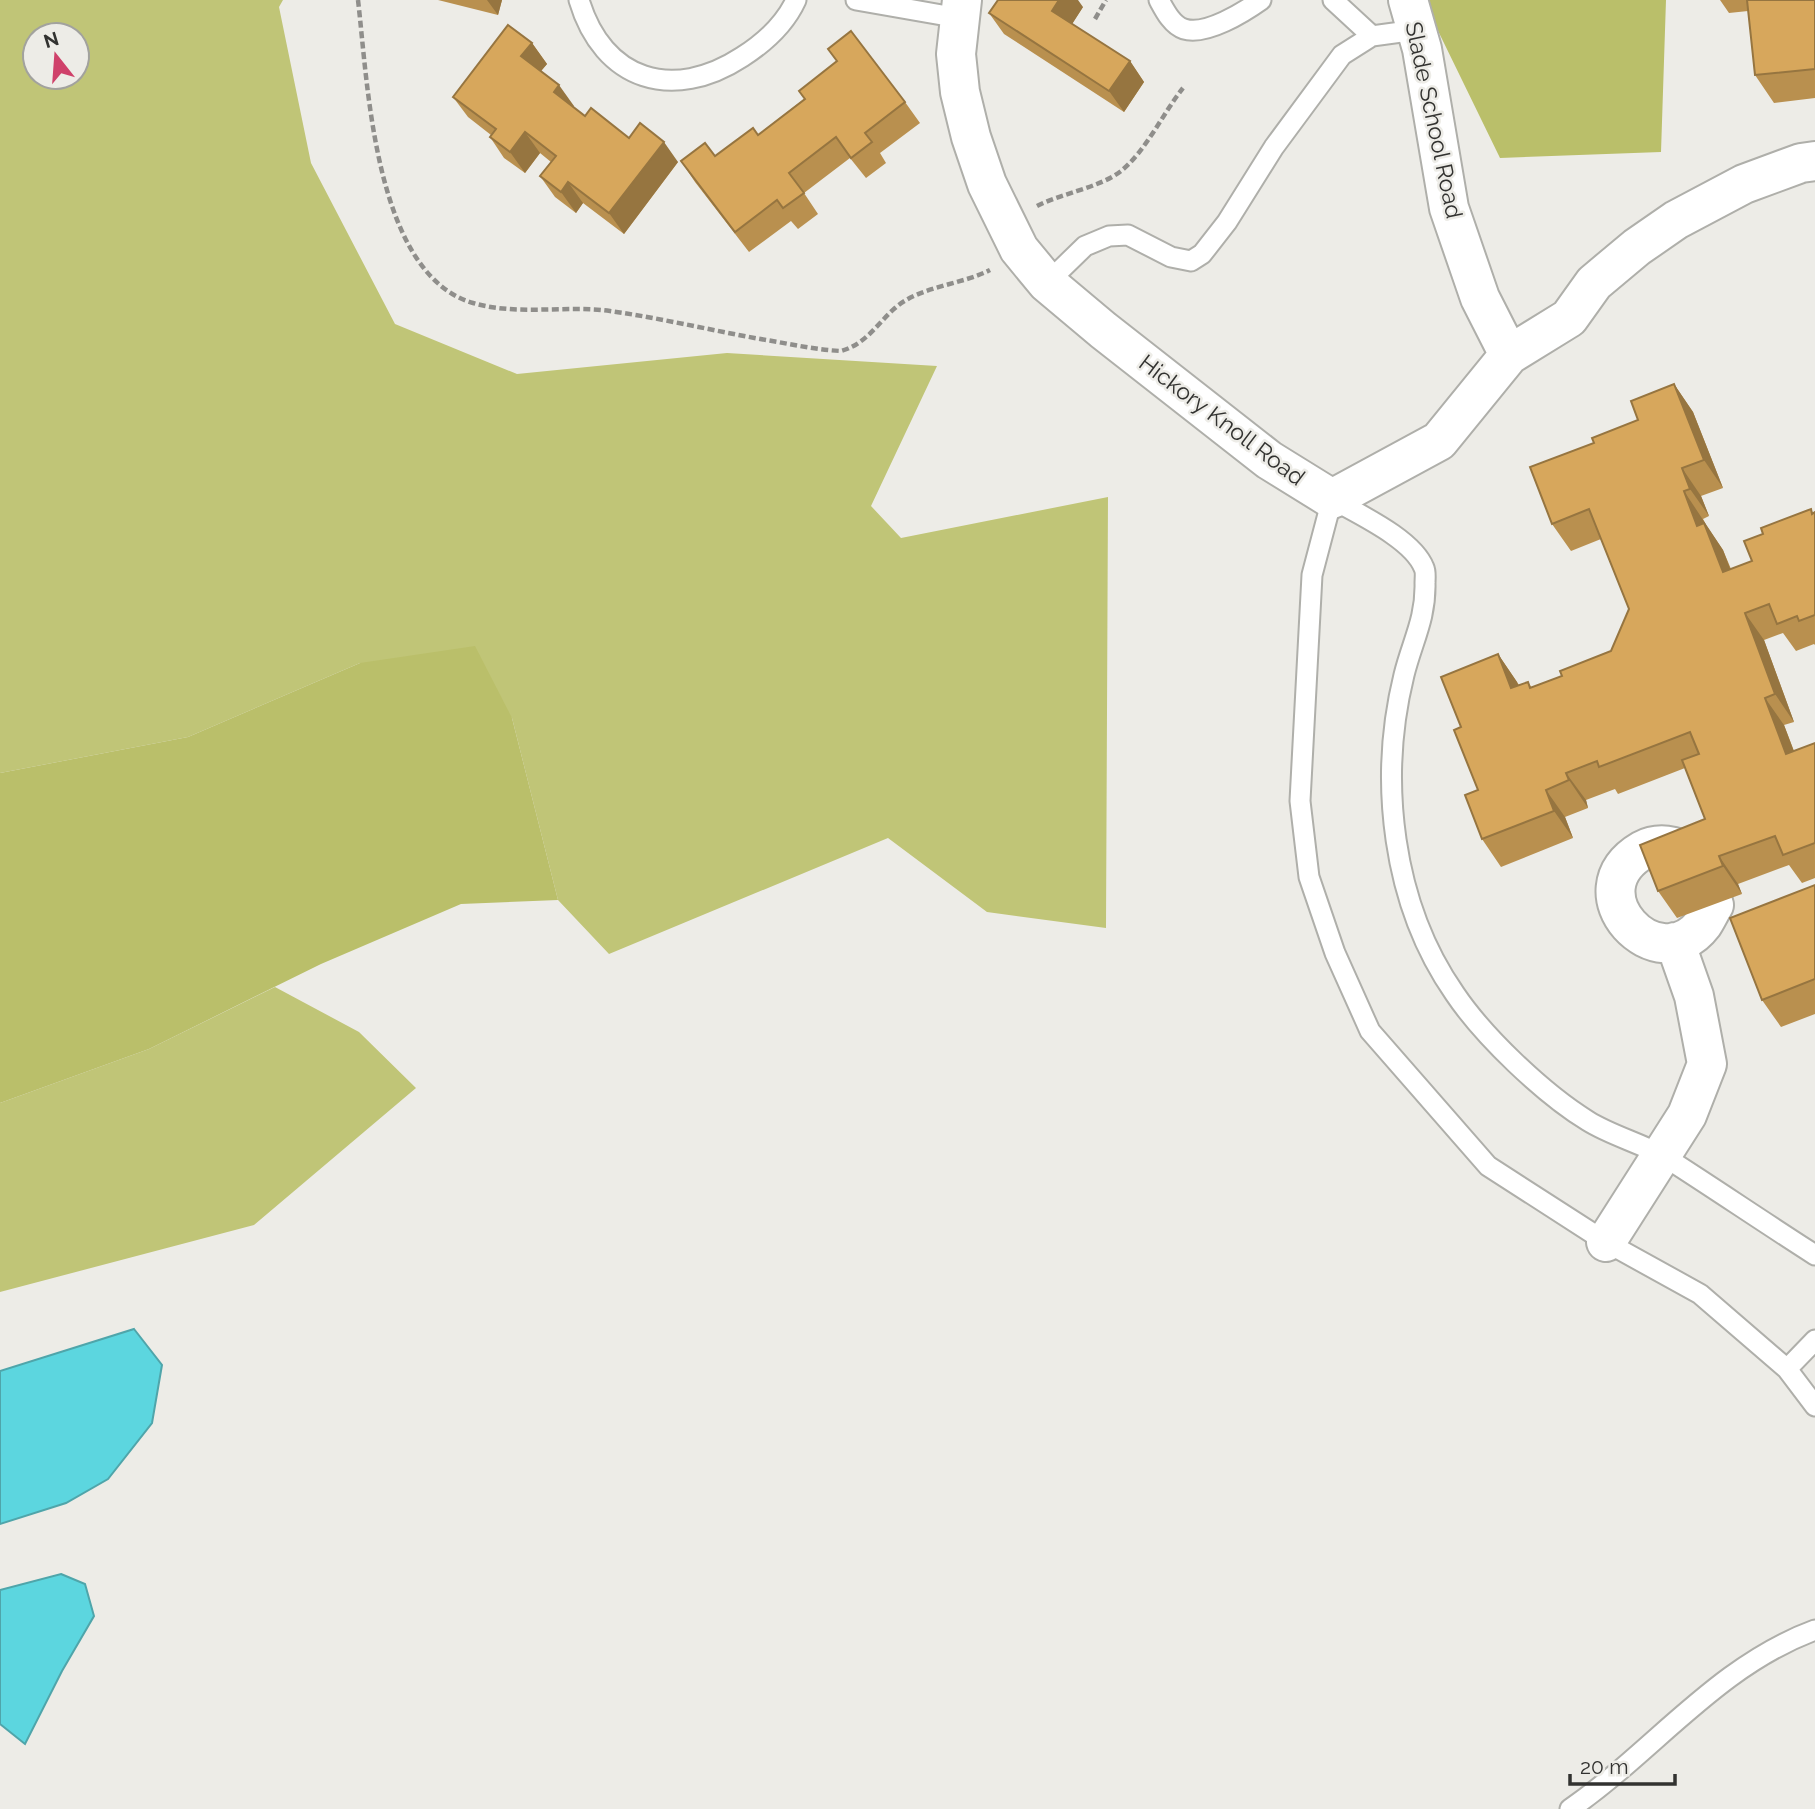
<svg xmlns="http://www.w3.org/2000/svg" width="1815" height="1809" viewBox="0 0 1815 1809" font-family="Raleway,sans-serif">
  <style>
    .green { fill: #c0c577; fill-rule: evenodd }
    .forest { fill: #babf6a }
    .water { fill: #5cd6df; stroke: #4fa5aa; stroke-width: 2 }
    .lines { fill: none; stroke-linecap: round; stroke-linejoin: round }
    .lane-casing { stroke: #afafaa; stroke-width: 23 }
    .street-casing { stroke: #afafaa; stroke-width: 42 }
    .path { stroke: #8f8e8b; stroke-width: 4.5; stroke-dasharray: 7 3.5; stroke-linecap: butt }
    .lane { stroke: #fff; stroke-width: 19 }
    .street { stroke: #fff; stroke-width: 38 }
    .wall { fill: #b9904f }
    .shaded-wall { fill: #967540 }
    .building { fill: #d7a75c; stroke: #967540; stroke-width: 2 }
    .labels { text-anchor: middle; stroke-width: 5; stroke-linejoin: round; paint-order: stroke }
    .street-label { font-size: 23px; fill: #323230; stroke: #edece7 }
  </style>
  <rect width="100%" height="100%" fill="#edece7"/>
  <!-- green -->
  <path class="green" d="M0 0H283L279 7 311 163 395 324 517 374 727 353 937 366 871 506 901 538 1108 497 1106 928 987 912 888 838 609 954 558 900 512 718 360 663 188 737 0 773ZM35 35H77V77H35Z
    M275 987 359 1032 416 1088 254 1225 0 1292V1103L149 1049Z"/>
  <!-- forest -->
  <path class="forest" d="M1423 0H1666L1661 152 1500 158Z
    M475 646 512 718 558 900 461 904 321 964 149 1049 0 1103V773L188 737 360 663Z"/>
  <!-- water -->
  <path class="water" d="M134 1329 162 1365 152 1423 108 1479 66 1503 0 1524V1371Z
    M61 1574 85 1584 94 1616 62 1671 25 1744 0 1724V1590Z"/>
  <g class="lines">
    <!-- lane casing -->
    <g class="lane-casing">
      <path id="lane" d="M579 0C603 81 673 102 742 57 764 43 785 24 796 0
        M856 0 959 18
        M1159 0C1165 11 1172 25 1184 29 1206 36 1244 12 1261 0
        M1333 0 1372 36
        M1047 283 1085 246 1109 236 1128 235 1171 257 1191 261 1202 254 1227 222 1274 147 1342 55 1372 36 1416 30
        M1815 1255C1765 1223 1715 1189 1665 1157 1641 1143 1612 1136 1588 1121 1544 1094 1484 1037 1455 994 1392 904 1378 780 1404 675 1412 642 1426 619 1425 583 1425 579 1426 572 1424 568 1413 539 1358 514 1332 499L1312 575 1300 801 1309 877 1335 953 1370 1031 1488 1166 1606 1242 1700 1294 1787 1369 1815 1406
        M1787 1369 1815 1340
        M1570 1809C1654 1751 1717 1666 1815 1630"/>
    </g>
    <!-- street casing -->
    <g class="street-casing">
      <path id="street" d="M962 0 956 54 960 92 971 137 987 184 1019 249 1047 283 1103 330 1269 460 1332 499 1439 441 1509 355 1569 318 1594 283 1637 247 1676 220 1744 184 1801 163 1815 161
        M1408 0 1422 49 1449 208 1480 298 1509 355
        M1690 854C1676 845 1658 842 1643 850 1571 892 1658 983 1703 924 1707 918 1710 911 1714 905
        M1606 1242 1687 1115 1707 1064 1694 996 1675 942"/>
    </g>
    <!-- path -->
    <path class="path" d="M358 0C368 84 374 274 473 303 517 316 565 305 610 311 667 319 722 333 778 342 799 346 820 350 841 351 866 344 877 324 895 308 920 286 961 285 990 270
      M1095 19 1106 0
      M1037 206C1062 193 1099 188 1121 171 1146 151 1163 113 1183 88"/>
    <!-- lane -->
    <use href="#lane" class="lane"/>
    <!-- street -->
    <use href="#street" class="street"/>
  </g>
  <!-- wall -->
  <path class="wall" d="M438 0H502L498 15Z
    M1720 0H1815V98L1774 103 1755 75 1748 11 1729 13Z
    M1083 7 1072 24 1130 61 1144 82 1124 112 1004 34 989 13Z
    M532 43 547 64 541 71 573 107 585 116 678 162 624 234 583 203 576 213 555 197 540 176 551 162 540 153 525 173 504 158 490 137 491 135 468 117 453 97Z
    M828 49 905 102 920 123 880 153 886 163 866 178 850 158 804 193 818 214 798 229 791 221 749 252 695 182 681 161 715 156 758 135 804 99 799 91 837 62Z
    M1674 384 1693 412 1723 488 1701 496 1709 516 1703 519 1706 525 1723 550 1731 569 1752 561 1763 534 1811 509 1813 513 1815 512V645L1814 644 1796 651 1783 633 1764 640 1794 722 1784 725 1794 751 1815 743V878L1802 883 1789 865 1738 884 1742 894 1677 918 1658 891 1705 819 1685 768 1618 794 1615 789 1586 800 1588 808 1565 817 1573 838 1501 867 1482 839 1478 790 1461 727 1498 654 1519 685 1528 682 1532 688 1562 676 1611 651 1629 609 1601 539 1571 551 1552 524 1594 443 1638 420Z
    M1815 885V1014L1781 1027 1762 1000Z"/>
  <!-- shaded-wall -->
  <path class="shaded-wall" d="M487 0H502L498 15Z
    M1059 0H1078L1083 7 1067 32 1052 11Z
    M532 43 547 64 536 77 521 56Z
    M1130 61 1144 82 1124 112 1109 91Z
    M559 85 574 106 568 113 554 92Z
    M525 132 540 153 525 173 510 152Z
    M664 142 678 162 624 234 609 213Z
    M568 182 583 203 576 213 561 192Z
    M1674 384 1693 412 1723 488 1704 460Z
    M1682 468 1701 496 1709 516 1690 489Z
    M1684 491 1723 550 1742 600 1723 572 1697 526Z
    M1745 613 1764 640 1794 722 1775 694Z
    M1498 654 1517 682 1530 715 1511 688Z
    M1765 698 1784 725 1805 781 1786 754Z
    M1566 773 1586 800 1588 808 1569 780Z
    M1546 790 1565 817 1573 838 1554 811Z
    M1719 856 1738 884 1742 894 1723 866Z"/>
  <!-- building -->
  <path class="building" d="M998 0H1059L1052 11 1130 61 1109 91 989 13Z
    M1747 0H1815V69L1755 75Z
    M508 25 532 43 521 56 559 85 554 92 585 116 591 108 629 138 640 123 664 142 609 213 568 182 561 192 540 176 556 156 525 132 510 152 490 137 496 129 453 97Z
    M851 31 905 102 865 133 872 142 851 158 836 137 789 173 804 193 783 208 777 200 735 232 681 161 705 143 715 156 753 128 758 135 805 99 799 91 837 61 828 49Z
    M1674 384 1704 460 1682 468 1690 489 1684 491 1697 526 1704 523 1723 572 1752 561 1744 541 1763 534 1761 528 1811 509 1812 514 1815 512V615L1799 621 1797 616 1777 624 1769 604 1745 613 1775 694 1765 698 1786 754 1815 743V843L1783 855 1775 836 1719 856 1723 866 1658 891 1640 845 1705 819 1682 760 1699 754 1690 732 1599 767 1597 761 1566 773 1569 780 1546 790 1554 811 1482 839 1465 795 1478 790 1454 730 1461 727 1441 677 1498 654 1511 688 1528 682 1530 688 1562 676 1560 671 1611 651 1629 609 1589 509 1552 524 1530 467 1594 443 1592 438 1638 420 1631 401Z
    M1815 885V979L1762 1000 1730 918Z"/>
  <g class="labels">
    <!-- street labels -->
    <g class="street-label">
      <text transform="translate(1434 120) rotate(78)" y="8">Slade School Road</text>
      <text transform="translate(1222 420) rotate(37)" y="8">Hickory Knoll Road</text>
    </g>
  </g>
  <!-- north arrow -->
  <g transform="translate(56 56) rotate(343)"><circle r="33" fill="#edece7" stroke="#a2a29e" stroke-width="2"/>
  <path d="M0-5L12 26L0 18L-12 26Z" fill="#cf416a"/>
  <text y="-10" font-size="19" font-weight="bold" text-anchor="middle" fill="#323230">N</text>
  </g>
  <!-- scale -->
  <path d="M1570 1774v10h105v-10" fill="none" stroke="#323230" stroke-width="3.5"/>
  <text x="1580" y="1774" font-size="21" fill="#323230" stroke="#edece7" stroke-width="5" paint-order="stroke">20 m</text>
</svg>
